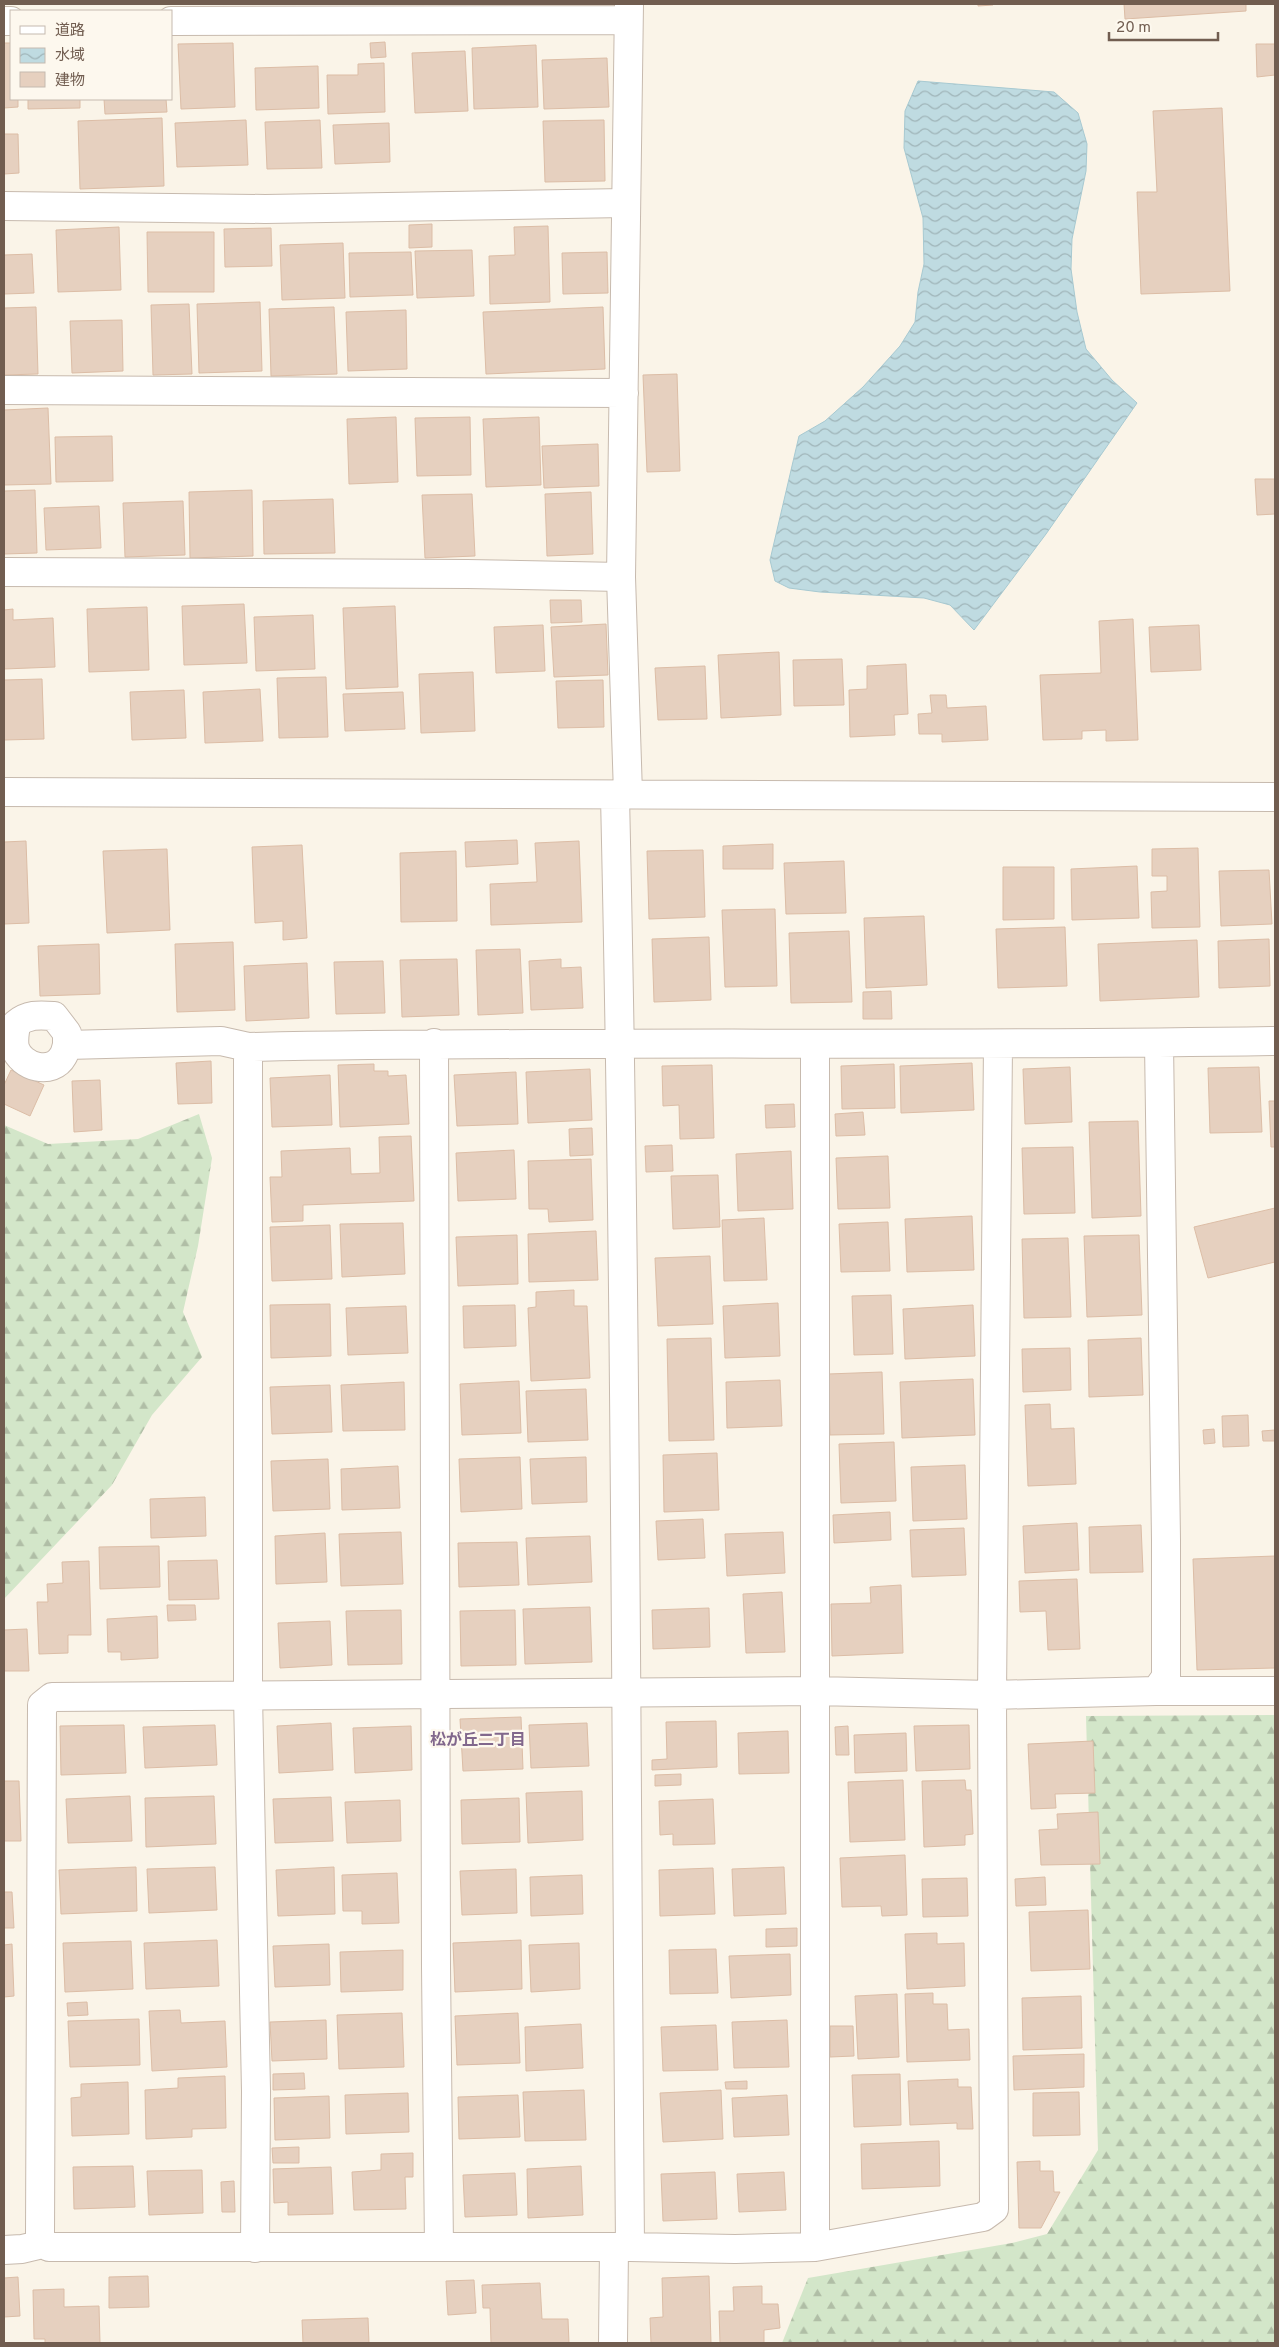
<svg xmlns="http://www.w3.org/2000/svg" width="1279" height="2347" viewBox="0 0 1279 2347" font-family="Overpass,'Noto Sans JP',sans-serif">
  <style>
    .forest { fill: url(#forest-firs) }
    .water { fill: url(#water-waves); stroke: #a7c9d1 }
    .building { fill: #e6d0bf; stroke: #dcbda6 }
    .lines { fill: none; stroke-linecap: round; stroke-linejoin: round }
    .minor-casing { stroke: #c7baae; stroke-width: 30 }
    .minor { stroke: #fff; stroke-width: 28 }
    .labels { text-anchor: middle; stroke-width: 4.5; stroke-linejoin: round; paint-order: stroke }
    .neighbourhood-label { font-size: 16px; font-weight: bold; fill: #81678c; stroke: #fdf8ee }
  </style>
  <defs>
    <pattern id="forest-firs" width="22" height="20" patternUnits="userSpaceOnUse" patternTransform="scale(1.25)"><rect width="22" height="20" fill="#d3e6c9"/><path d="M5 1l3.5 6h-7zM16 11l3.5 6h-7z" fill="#b0bea6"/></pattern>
    <pattern id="water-waves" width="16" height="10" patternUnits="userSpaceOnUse" patternTransform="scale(1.25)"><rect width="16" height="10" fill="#bfdbe1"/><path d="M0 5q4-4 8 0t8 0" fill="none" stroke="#a0b5b9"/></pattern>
  </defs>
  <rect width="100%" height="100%" fill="#faf4e8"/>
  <!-- forest -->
  <path class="forest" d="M199 1114 212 1158 198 1246 183 1312 202 1357 152 1415 112 1485 4 1599V1125L48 1144 138 1139Z
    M1275 1715V2343H782L808 2278 1012 2243 1047 2234 1098 2150 1086 1716Z"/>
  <!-- water -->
  <path class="water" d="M918 81 1054 92 1078 113 1087 144 1086 171 1072 239 1071 269 1077 312 1086 349 1112 380 1137 403 1046 534 974 630 950 605 924 598 820 592 789 588 775 581 770 560 799 436 825 421 863 387 900 346 915 322 918 292 924 264 923 218 904 148 905 111Z"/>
  <!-- building -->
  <path class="building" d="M978 4H993V5L978 6Z
    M1124 4H1246V11L1125 19Z
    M385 42 386 57 371 58 370 43Z
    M4 43H11V99H18V107L4 108Z
    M233 43 235 107 181 109 178 44Z
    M1256 44H1275V75L1257 77Z
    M536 45 538 107 474 109 472 48Z
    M465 51 468 111 415 113 412 53Z
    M607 58 609 107 544 109 542 60Z
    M384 63 385 112 328 114 327 75H358V64Z
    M318 66 319 108 256 110 255 68Z
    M28 99H80V108L28 109Z
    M104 99H166L167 112 105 114Z
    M1222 108 1230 291 1141 294 1137 192H1157L1153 111Z
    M162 118 164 186 80 189 78 121Z
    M246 120 248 165 177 167 175 123Z
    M320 120 322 168 267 169 265 122Z
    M604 120 605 181 545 182 543 121Z
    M389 123 390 162 335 164 333 125Z
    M4 134H18L19 173 4 174Z
    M432 224V247L409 248V225Z
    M548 226 550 302 490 304 489 256 515 255 514 227Z
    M119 227 121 290 58 292 56 230Z
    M271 228 272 266 225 267 224 229Z
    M147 232H214V292H148Z
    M343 243 345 298 282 300 280 245Z
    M472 250 474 296 417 298 415 251Z
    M411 252 413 295 350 297 349 253Z
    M607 252 608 293 563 294 562 253Z
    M32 254 34 293 4 294V255Z
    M260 302 262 371 199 373 197 304Z
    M189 304 192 374 153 375 151 305Z
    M36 307 38 374 4 375V308Z
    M334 307 337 374 271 376 269 309Z
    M603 307 605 369 486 374 483 312Z
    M406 310 407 369 348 371 346 312Z
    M122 320 123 371 72 373 70 321Z
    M677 374 680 471 647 472 643 375Z
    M48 408 51 484 4 485V410Z
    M396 417 398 482 349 484 347 419Z
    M470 417 471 475 417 476 415 418Z
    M539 417 541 485 486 487 483 419Z
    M112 436 113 481 56 482 55 437Z
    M598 444 599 486 544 488 542 446Z
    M1255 479H1275V514L1257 515Z
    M35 490 37 553 4 554V491Z
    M252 490 253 556 190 558 189 492Z
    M591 492 593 554 547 556 545 494Z
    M472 494 475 556 425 558 422 495Z
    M333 499 335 553 264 554 263 501Z
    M183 501 185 555 125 557 123 503Z
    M99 506 101 548 46 550 44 508Z
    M550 600H581L582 622 551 623Z
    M244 604 247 663 184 665 182 606Z
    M395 606 398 687 346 689 343 608Z
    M147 607 149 670 89 672 87 609Z
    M13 609V620L53 618 55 667 4 669V610Z
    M313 615 315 669 256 671 254 617Z
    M1133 619 1138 740 1106 741V730L1082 731V739L1043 740 1040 675 1101 673 1099 621Z
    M606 624 608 675 554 677 551 627Z
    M543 625 545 671 496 673 494 627Z
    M1199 625 1201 670 1151 672 1149 627Z
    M779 652 781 715 721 718 718 655Z
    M842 659 844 705 794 706 793 660Z
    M906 664 908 714 894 715 895 735 850 737 849 690 867 689V666Z
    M705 666 707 719 658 720 655 668Z
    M473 672 475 731 421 733 419 674Z
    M326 677 328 737 279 738 277 678Z
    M42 679 44 739 4 740V680Z
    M603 680 604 727 558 728 556 681Z
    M260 689 263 741 205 743 203 692Z
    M184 690 186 738 132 740 130 692Z
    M403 692 405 729 345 731 343 694Z
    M930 695H946L947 708 986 706 988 740 942 742V734H919L918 714 932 713Z
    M517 840 518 864 466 867 465 842Z
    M26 841 29 923 4 924V842Z
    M579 841 582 922 491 925 490 884 537 882 535 843Z
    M773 844V869H723V846Z
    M302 845 307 938 283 940V921L255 923 252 847Z
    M1198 848 1200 927 1152 928 1151 892 1167 891V876H1152V849Z
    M167 849 170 930 107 933 103 851Z
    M703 850 705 917 649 919 647 851Z
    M456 851 457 921 401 922 400 853Z
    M844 861 846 913 786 914 784 863Z
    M1137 866 1139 918 1072 920 1071 869Z
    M1003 867H1054V919L1003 920Z
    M1269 870 1272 924 1221 926 1219 871Z
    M775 909 777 986 725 987 722 910Z
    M924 916 927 985 866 988 864 918Z
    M1065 927 1067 986 998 988 996 929Z
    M849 931 852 1002 791 1003 789 933Z
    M709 937 711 1000 654 1002 652 939Z
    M1269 939 1270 986 1219 988 1218 941Z
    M1197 940 1199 997 1100 1001 1098 944Z
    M233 942 235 1010 177 1012 175 944Z
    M99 944 100 994 40 996 38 946Z
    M520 949 523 1013 478 1015 476 950Z
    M457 959 459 1015 402 1017 400 960Z
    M561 959V968L581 967 583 1008 531 1010 529 961Z
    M383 961 385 1013 336 1014 334 962Z
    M307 963 309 1018 246 1021 244 966Z
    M891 991 892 1019H863V992Z
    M211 1061 212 1103 178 1104 176 1063Z
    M972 1063 974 1110 901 1113 900 1066Z
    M374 1064V1071H388V1076L406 1075 409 1124 340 1127 338 1065Z
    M894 1064 895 1108 842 1109 841 1066Z
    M712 1065 714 1138 680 1139 679 1105 663 1106 662 1066Z
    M1070 1067 1072 1122 1025 1124 1023 1069Z
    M1259 1067 1262 1132 1210 1133 1208 1068Z
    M590 1069 592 1120 528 1123 526 1072Z
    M11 1070 44 1085 30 1116 4 1104V1085Z
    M516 1072 518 1124 457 1126 454 1075Z
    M330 1075 332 1125 272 1127 270 1078Z
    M100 1080 102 1130 74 1132 72 1081Z
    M1269 1101H1275V1147H1271Z
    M794 1104 795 1127 766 1128 765 1105Z
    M863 1112 865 1135 836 1136 835 1114Z
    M1138 1121 1141 1216 1092 1218 1089 1122Z
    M592 1128 593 1155 570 1156 569 1129Z
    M411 1136 414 1201 303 1205V1221L272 1222 270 1177H282L281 1151 350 1148 351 1174 380 1173 379 1137Z
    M672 1145 673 1171 646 1172 645 1146Z
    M1073 1147 1075 1213 1024 1214 1022 1148Z
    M514 1150 516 1199 458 1201 456 1153Z
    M791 1151 793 1209 738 1211 736 1154Z
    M888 1156 890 1208 838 1209 836 1158Z
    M591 1159 593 1220 549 1222 548 1209H529L528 1161Z
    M718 1175 720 1227 673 1229 671 1176Z
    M1275 1208V1262L1208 1278 1194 1227Z
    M972 1216 974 1270 907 1272 905 1219Z
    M764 1218 767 1280 724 1281 722 1220Z
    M888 1222 890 1271 841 1272 839 1224Z
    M403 1223 405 1274 342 1277 340 1224Z
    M330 1225 332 1279 272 1281 270 1227Z
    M596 1231 598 1280 529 1282 528 1234Z
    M517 1235 518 1284 458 1286 456 1237Z
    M1139 1235 1142 1315 1087 1317 1084 1236Z
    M1068 1238 1071 1317 1024 1318 1022 1239Z
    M710 1256 713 1324 658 1326 655 1258Z
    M574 1290V1306H587L590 1378 531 1381 528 1308 536 1307V1292Z
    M891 1295 893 1354 854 1355 852 1296Z
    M778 1303 780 1356 725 1358 723 1306Z
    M330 1304 331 1356 271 1358 270 1305Z
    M515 1305 516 1346 464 1348 463 1306Z
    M973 1305 975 1356 905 1359 903 1309Z
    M406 1306 408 1353 348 1355 346 1308Z
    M711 1338 714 1440 669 1441 667 1339Z
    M1141 1338 1143 1395 1089 1397 1088 1340Z
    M1070 1348 1071 1390 1023 1392 1022 1349Z
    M882 1372 884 1434 830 1435 828 1374Z
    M973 1379 975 1435 902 1438 900 1382Z
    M780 1380 782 1426 727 1428 726 1382Z
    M519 1381 521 1433 462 1435 460 1384Z
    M404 1382 405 1430 343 1431 341 1385Z
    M330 1385 332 1432 272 1434 270 1387Z
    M586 1389 588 1440 528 1442 526 1391Z
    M1050 1404 1051 1429 1074 1428 1076 1484 1028 1486 1025 1405Z
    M1248 1415 1249 1446 1223 1447 1222 1416Z
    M1214 1429 1215 1443 1204 1444 1203 1430Z
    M1275 1430V1441H1263L1262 1431Z
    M894 1442 896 1501 841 1503 839 1444Z
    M717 1453 719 1510 664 1512 663 1455Z
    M520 1457 522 1509 461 1512 459 1459Z
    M586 1457 587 1502 532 1504 530 1459Z
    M328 1459 330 1509 273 1511 271 1461Z
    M965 1465 967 1519 913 1521 911 1467Z
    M398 1466 400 1508 342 1510 341 1469Z
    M205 1497 206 1536 151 1538 150 1499Z
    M890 1512 891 1540 834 1543 833 1515Z
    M703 1519 705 1558 658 1560 656 1521Z
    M1077 1523 1079 1570 1025 1573 1023 1526Z
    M1141 1525 1143 1572 1090 1573 1089 1527Z
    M964 1528 966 1575 912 1577 910 1530Z
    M401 1532 403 1584 341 1586 339 1534Z
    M783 1532 785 1573 727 1576 725 1534Z
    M325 1533 327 1582 276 1584 275 1536Z
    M590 1536 592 1582 528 1585 526 1538Z
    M517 1542 519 1585 459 1587 458 1543Z
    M159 1546 160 1587 100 1589 99 1547Z
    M1275 1556V1668L1197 1670 1193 1559Z
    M217 1560 219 1599 169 1600 168 1561Z
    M89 1561 91 1635H68V1653L39 1654 37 1602H48L47 1584 63 1583 62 1562Z
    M1077 1579 1080 1649 1048 1650 1046 1611 1020 1612 1019 1581Z
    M901 1585 903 1653 832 1656 831 1604 871 1603 870 1587Z
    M782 1592 785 1652 746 1653 743 1594Z
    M167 1605H195L196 1620 168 1621Z
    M590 1607 592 1662 525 1664 523 1609Z
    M709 1608 710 1647 653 1649 652 1610Z
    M401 1610 402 1664 348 1665 346 1611Z
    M515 1610 516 1665 461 1666 460 1611Z
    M157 1616 158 1658 121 1660V1652H108L107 1619Z
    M330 1621 332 1665 280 1668 278 1623Z
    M27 1629 29 1671H4V1630Z
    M521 1717 523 1769 463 1771 460 1719Z
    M716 1721 717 1767 652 1770V1760L667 1759 666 1722Z
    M331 1723 333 1770 279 1773 277 1726Z
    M587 1723 589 1766 531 1768 529 1725Z
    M124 1725 126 1773 61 1775 60 1726Z
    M215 1725 217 1765 145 1768 143 1727Z
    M969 1725 970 1769 916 1771 914 1726Z
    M411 1726 412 1770 355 1773 353 1728Z
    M848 1726 849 1755H836L835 1727Z
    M788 1731 789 1773 739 1774 738 1733Z
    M906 1733 907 1771 855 1773 854 1735Z
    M1093 1741 1095 1793 1055 1794 1056 1808 1031 1809 1028 1744Z
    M681 1774V1785L655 1786V1775Z
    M903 1780 905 1840 850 1842 848 1782Z
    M965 1780 966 1790H971L973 1834 965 1835V1845L924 1847 922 1781Z
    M4 1781H19L21 1841H4Z
    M582 1791 583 1840 528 1843 526 1793Z
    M130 1796 132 1841 68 1843 66 1799Z
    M214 1796 216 1844 146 1847 145 1798Z
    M331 1797 333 1841 275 1843 273 1799Z
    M519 1798 520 1842 462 1844 461 1800Z
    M713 1799 715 1844 673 1845V1834L660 1835 659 1801Z
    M400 1800 401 1841 347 1843 345 1802Z
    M1098 1812 1100 1864 1041 1865 1039 1830 1058 1829 1057 1814Z
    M905 1855 907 1915 882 1916 881 1906 842 1907 840 1858Z
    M136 1867 137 1911 61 1914 59 1870Z
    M215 1867 217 1910 149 1913 147 1869Z
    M334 1867 335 1914 278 1916 276 1870Z
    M784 1867 786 1914 734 1916 732 1869Z
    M713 1868 715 1914 660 1916 659 1870Z
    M516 1869 517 1913 462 1915 460 1871Z
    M397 1873 399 1923 362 1924V1911H343L342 1875Z
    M582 1875 583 1914 531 1916 530 1877Z
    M1045 1877 1046 1905 1016 1906 1015 1879Z
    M967 1878 968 1916 923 1917 922 1879Z
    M4 1892H12L14 1928H4Z
    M1088 1910 1090 1969 1031 1971 1029 1912Z
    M797 1928V1946L766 1947V1929Z
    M937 1933V1944L964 1943 965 1986 907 1989 905 1934Z
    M217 1940 219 1986 146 1989 144 1943Z
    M521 1940 522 1989 455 1992 453 1943Z
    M131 1941 133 1989 65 1992 63 1943Z
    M579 1943 580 1989 531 1992 529 1945Z
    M12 1944 14 1996 4 1997V1945Z
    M329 1944 330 1985 275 1987 273 1946Z
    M716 1949 718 1993 670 1994 669 1950Z
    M403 1950V1990L341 1992 340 1952Z
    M790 1954 791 1995 731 1998 729 1956Z
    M933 1993V2004H947L948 2030 969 2029 970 2060 907 2062 905 1994Z
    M897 1994 899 2057 858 2059 855 1996Z
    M1081 1996 1082 2048 1023 2050 1022 1998Z
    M87 2002 88 2015 68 2016 67 2003Z
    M180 2010 181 2023 225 2021 227 2067 152 2071 149 2011Z
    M402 2013 404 2067 339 2069 337 2015Z
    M518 2013 520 2063 457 2065 455 2016Z
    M139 2019 140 2065 70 2067 68 2021Z
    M326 2020 327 2059 272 2061 270 2022Z
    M787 2020 789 2067 734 2068 732 2022Z
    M581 2024 583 2068 526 2071 525 2027Z
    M716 2025 718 2070 663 2071 661 2027Z
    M830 2026H853L854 2056 830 2057Z
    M1084 2054V2087L1014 2090 1013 2056Z
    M304 2073 305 2089 273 2090V2074Z
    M900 2074 901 2125 854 2127 852 2075Z
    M225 2076 226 2128 192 2129V2137L146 2139 145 2090 178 2088V2078Z
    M958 2079V2087H971L973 2129H957V2123L910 2125 908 2081Z
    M747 2081V2089H726L725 2082Z
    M128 2082 129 2134 72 2136 71 2098 81 2097V2084Z
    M584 2090 586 2140 525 2141 523 2092Z
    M721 2090 723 2139 663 2142 660 2093Z
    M1079 2092 1080 2135 1033 2136V2093Z
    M408 2093 409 2132 346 2134 345 2095Z
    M518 2095 520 2137 459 2139 458 2097Z
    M787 2095 789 2135 734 2137 732 2098Z
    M329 2096 330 2138 275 2140 274 2098Z
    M939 2141 940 2186 862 2189 861 2144Z
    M299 2147V2163H273L272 2148Z
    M413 2153V2177H405L406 2209 354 2210 352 2172 381 2170V2154Z
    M1040 2161V2171H1053L1054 2192H1060L1041 2228H1019L1017 2162Z
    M133 2166 135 2207 74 2209 73 2167Z
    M581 2166 583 2215 528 2218 527 2169Z
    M331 2167 333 2214 288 2215V2202L274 2203 273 2169Z
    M202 2170 203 2213 149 2215 147 2171Z
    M715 2172 717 2219 663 2221 661 2174Z
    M784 2172 786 2210 739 2212 737 2174Z
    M515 2173 517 2215 465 2217 463 2175Z
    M234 2181 235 2212H222L221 2182Z
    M148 2276 149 2307 109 2308V2277Z
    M709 2276 711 2343H651L650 2318 663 2317 662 2278Z
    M18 2277 20 2316 4 2317V2278Z
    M474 2280 476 2313 448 2315 446 2281Z
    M540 2283 542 2319H568L569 2343H491L490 2308H483L482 2285Z
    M762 2286V2304H778L780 2328 764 2330V2343H720L719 2311H734L733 2287Z
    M64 2289V2307L99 2306 100 2343H45V2339H34L33 2290Z
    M368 2318 369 2343H303L302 2320Z"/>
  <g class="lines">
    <!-- minor casing -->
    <g class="minor-casing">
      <path id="minor" d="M4 21H11
        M171 21 628 20
        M4 206 265 209 625 203
        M4 390 624 393
        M4 572 467 574 621 577
        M4 792 1275 797
        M628 794 621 577 629 4
        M615 796C626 1280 626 1763 630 2247
        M434 1043 436 1967 439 2247
        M815 1044V2247
        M998 1044 992 1695 994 2209 983 2217 815 2247 735 2249 630 2247H49L43 2244 40 2237 42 1705 52 1697 815 1691 992 1695 1156 1691 1166 1677V1540L1159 1043
        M67 1045V1033L54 1016C39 1015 28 1014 16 1024 15 1032 13 1040 15 1048 21 1067 52 1076 63 1056 65 1053 66 1048 67 1045L221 1041 248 1047
        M1156 1691H1275
        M255 2248 256 2091 248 1695V1047C591 1040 933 1047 1275 1041
        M4 2250 22 2249 43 2244
        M613 2343 614 2247"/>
    </g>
    <!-- minor -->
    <use href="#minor" class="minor"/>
  </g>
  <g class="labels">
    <!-- neighbourhood labels -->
    <g class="neighbourhood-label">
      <text x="478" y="1745">松が丘二丁目</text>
    </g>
  </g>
  <!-- border -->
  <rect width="1279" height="2347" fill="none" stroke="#715d50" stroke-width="10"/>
  <!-- legend -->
  <rect x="10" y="10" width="162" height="90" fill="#fdf8ee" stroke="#c5baaf"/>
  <rect x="20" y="26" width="25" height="8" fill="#ffffff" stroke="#c5baaf"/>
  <text x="55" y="35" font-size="15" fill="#715d50">道路</text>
  <rect x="20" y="48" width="25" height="15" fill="url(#water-waves)" stroke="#c5baaf"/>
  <text x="55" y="60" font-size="15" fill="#715d50">水域</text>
  <rect x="20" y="72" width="25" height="15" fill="#e6d0bf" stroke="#c5baaf"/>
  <text x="55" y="85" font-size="15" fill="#715d50">建物</text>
  <!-- scale -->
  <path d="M1109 32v8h109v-8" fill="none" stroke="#715d50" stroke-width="2.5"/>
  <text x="1116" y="32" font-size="15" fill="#715d50" stroke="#fdf8ee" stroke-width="4" paint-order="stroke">20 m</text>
</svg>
